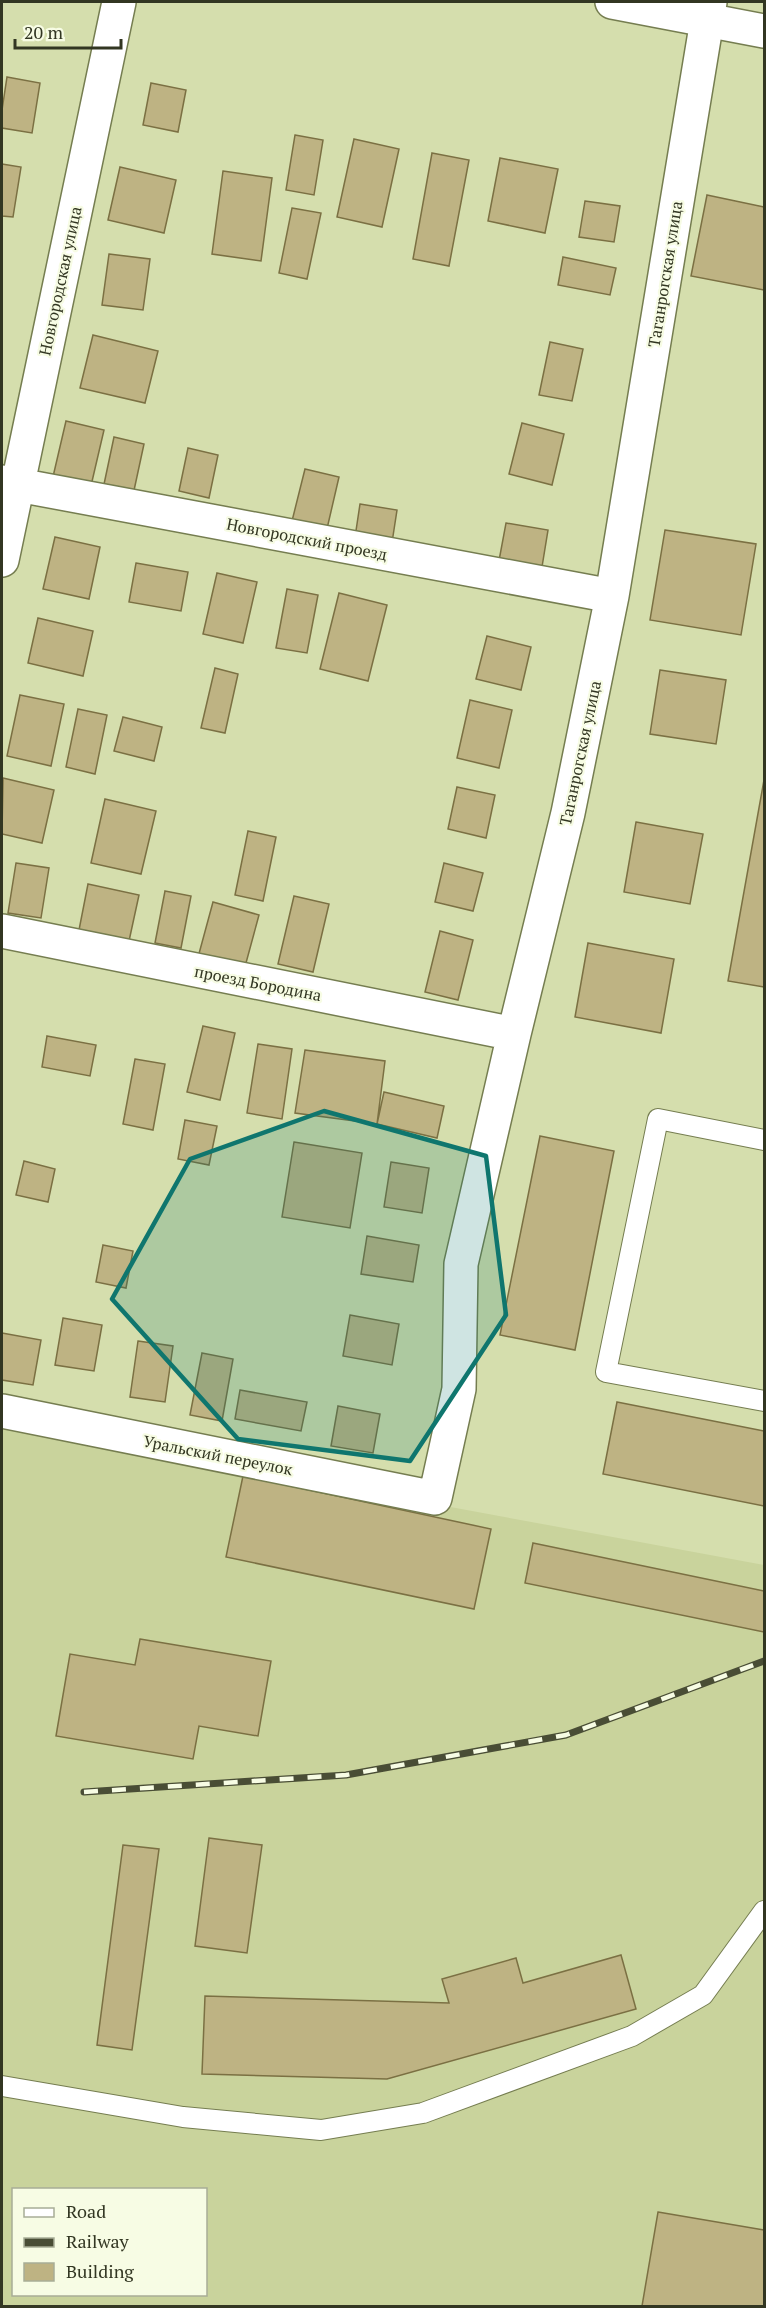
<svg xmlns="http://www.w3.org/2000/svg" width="766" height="2308" viewBox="0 0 766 2308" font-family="'PT Serif',serif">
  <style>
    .built { fill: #c9d39c; fill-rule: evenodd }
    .building { fill: #beb383; stroke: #7b7043; stroke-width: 1.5 }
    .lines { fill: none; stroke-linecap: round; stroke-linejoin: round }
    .lane-casing { stroke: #757d50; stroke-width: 22 }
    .street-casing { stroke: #757d50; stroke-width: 36 }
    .secondary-casing { stroke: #757d50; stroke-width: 36 }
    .lane { stroke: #fff; stroke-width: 20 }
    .street { stroke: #fff; stroke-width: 33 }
    .secondary { stroke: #fff; stroke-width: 33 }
    .rail-casing { stroke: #494d35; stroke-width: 7 }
    .rail { stroke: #f7fce4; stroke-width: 4.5; stroke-dasharray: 14; stroke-linecap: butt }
    .marked { fill: #0f766e; fill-opacity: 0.2; stroke: #0f766e; stroke-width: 4.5; stroke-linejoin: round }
    .labels { text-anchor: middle; stroke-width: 4.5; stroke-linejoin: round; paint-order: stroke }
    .street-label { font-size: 16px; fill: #323622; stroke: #f7fce4 }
  </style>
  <rect width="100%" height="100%" fill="#d5dead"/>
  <!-- built -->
  <path class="built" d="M2 1424 764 1565V2306H2ZM14 2190H206V2294H14Z"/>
  <!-- building -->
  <path class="building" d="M7 77 40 83 32 133 2 128V110Z
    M151 83 186 90 178 132 143 125Z
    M295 135 323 140 314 195 286 190Z
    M354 139 399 149 382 227 337 217Z
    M432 153 469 160 449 266 413 259Z
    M500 158 558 169 545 233 488 221Z
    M2 164 21 167 13 217 2 216Z
    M120 167 176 180 164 233 108 220Z
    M223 171 272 178 261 261 212 254Z
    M707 195 764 207V290L691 276Z
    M585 201 620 206 614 242 579 237Z
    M292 208 321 213 307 279 279 273Z
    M109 254 150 259 143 310 102 305Z
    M563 257 616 268 610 295 558 285Z
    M93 335 158 351 145 403 80 388Z
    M550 342 583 349 572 401 539 395Z
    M66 421 104 430 90 490 52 481Z
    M522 423 564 434 552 485 509 474Z
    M114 437 144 444 133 495 103 489Z
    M188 448 218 455 209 498 179 491Z
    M305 469 339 477 326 533 291 525Z
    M360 504 397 510 391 549 354 544Z
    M506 523 548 530 541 573 498 566Z
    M665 530 756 544 741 635 650 620Z
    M55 537 100 547 89 599 43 589Z
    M136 563 188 572 181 611 129 602Z
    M217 573 257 582 243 643 203 634Z
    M287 589 318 595 307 653 276 648Z
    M339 593 387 605 368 681 320 669Z
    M38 618 93 631 83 676 28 663Z
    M487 636 531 647 521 690 476 679Z
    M215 668 238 674 225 733 201 728Z
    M660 670 726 680 716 744 650 734Z
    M20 695 64 704 51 766 7 756Z
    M470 700 512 710 499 768 457 758Z
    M78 709 107 715 95 774 66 767Z
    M123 717 162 727 154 761 114 751Z
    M3 778 54 790 42 843 2 834Z
    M764 780V987L728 981Z
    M457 787 495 795 486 838 448 829Z
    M105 799 156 811 141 874 91 863Z
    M636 822 703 834 690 904 624 892Z
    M248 831 276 837 263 901 235 895Z
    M16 863 49 868 41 918 8 913Z
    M444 863 483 873 473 911 435 902Z
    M88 884 139 895 129 941 79 930Z
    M165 891 191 896 181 948 155 943Z
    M294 896 329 904 313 972 278 964Z
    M213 902 259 915 243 974 197 961Z
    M440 931 473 940 458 1000 425 992Z
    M588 943 674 959 661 1033 575 1017Z
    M203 1026 235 1033 220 1100 187 1092Z
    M47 1036 96 1045 90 1076 42 1067Z
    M258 1044 292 1049 282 1119 247 1113Z
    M305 1050 385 1061 377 1124 295 1113Z
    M135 1059 165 1064 153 1130 123 1124Z
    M384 1092 444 1106 437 1138 377 1124Z
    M185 1120 217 1126 209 1165 178 1159Z
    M540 1136 614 1151 575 1350 500 1335Z
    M294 1142 362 1153 350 1228 282 1217Z
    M24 1161 55 1169 48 1202 16 1195Z
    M391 1162 429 1168 422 1213 384 1207Z
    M367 1236 419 1245 413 1282 361 1274Z
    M103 1245 133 1251 126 1288 96 1282Z
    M350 1315 399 1324 392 1365 343 1356Z
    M63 1318 102 1325 94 1371 55 1365Z
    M2 1333 41 1340 33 1385 2 1380Z
    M138 1341 173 1346 165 1402 130 1397Z
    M202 1353 233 1359 222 1421 190 1415Z
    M240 1390 307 1402 301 1431 235 1419Z
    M617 1402 764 1431V1506L603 1474Z
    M338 1406 380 1414 373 1453 331 1446Z
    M243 1476 491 1529 474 1609 226 1557Z
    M533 1543 764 1591V1632L525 1583Z
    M140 1639 271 1661 258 1736 199 1726 193 1759 56 1736 70 1654 135 1665Z
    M209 1838 262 1845 247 1953 195 1946Z
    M123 1845 159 1849 132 2050 97 2045Z
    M621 1955 636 2009 387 2079 202 2074 205 1996 449 2003 442 1979 516 1958 523 1983Z
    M658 2212 764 2230V2306H642Z"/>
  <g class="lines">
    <!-- lane casing -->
    <g class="lane-casing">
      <path id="lane" d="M764 1140 658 1119 606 1372 764 1401
        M2 2086 183 2117 321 2130 423 2113 632 2036 703 1995 764 1911"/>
    </g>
    <!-- street casing -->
    <g class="street-casing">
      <path id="street" d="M2 482 612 596
        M2 560 119 2
        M2 931 514 1034
        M2 1411 435 1498 459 1389 461 1264 514 1034 568 813 612 596 710 2"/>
    </g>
    <!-- secondary casing -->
    <g class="secondary-casing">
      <path id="secondary" d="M612 2 764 31"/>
    </g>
    <!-- lane -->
    <use href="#lane" class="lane"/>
    <!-- street -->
    <use href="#street" class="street"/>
    <!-- secondary -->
    <use href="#secondary" class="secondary"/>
    <!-- rail casing -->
    <g class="rail-casing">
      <path id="rail" d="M84 1792 346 1775 566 1735 764 1661"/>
    </g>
    <!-- rail -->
    <use href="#rail" class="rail"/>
  </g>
  <!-- marked area -->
  <path class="marked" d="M324 1111 486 1156 506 1315 410 1461 238 1439 112 1299 190 1159Z"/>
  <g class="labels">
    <!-- street labels -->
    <g class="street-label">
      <text transform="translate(665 274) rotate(-81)" y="6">Таганрогская улица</text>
      <text transform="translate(60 281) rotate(-78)" y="6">Новгородская улица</text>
      <text transform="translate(307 539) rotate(11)" y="6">Новгородский проезд</text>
      <text transform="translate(580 753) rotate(-78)" y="6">Таганрогская улица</text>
      <text transform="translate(258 983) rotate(11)" y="6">проезд Бородина</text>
      <text transform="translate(218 1455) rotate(11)" y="6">Уральский переулок</text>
    </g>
  </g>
  <!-- border -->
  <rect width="766" height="2308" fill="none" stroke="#323622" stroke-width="6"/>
  <!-- legend -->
  <rect x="12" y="2188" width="195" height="108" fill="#f7fce4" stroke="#a8ad96" stroke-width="1.5"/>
  <rect x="24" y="2208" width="30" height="9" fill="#ffffff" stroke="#a8ad96" stroke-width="1.5"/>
  <text x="66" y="2218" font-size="18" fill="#323622">Road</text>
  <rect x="24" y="2238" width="30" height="9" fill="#494d35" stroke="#a8ad96" stroke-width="1.5"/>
  <text x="66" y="2248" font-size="18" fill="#323622">Railway</text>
  <rect x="24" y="2263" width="30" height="18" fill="#beb383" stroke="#a8ad96" stroke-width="1.5"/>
  <text x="66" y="2278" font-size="18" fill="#323622">Building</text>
  <!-- scale -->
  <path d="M15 39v9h106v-9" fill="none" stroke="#323622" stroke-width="3"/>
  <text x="24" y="39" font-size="18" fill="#323622" stroke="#f7fce4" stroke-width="4.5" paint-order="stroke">20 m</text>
</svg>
